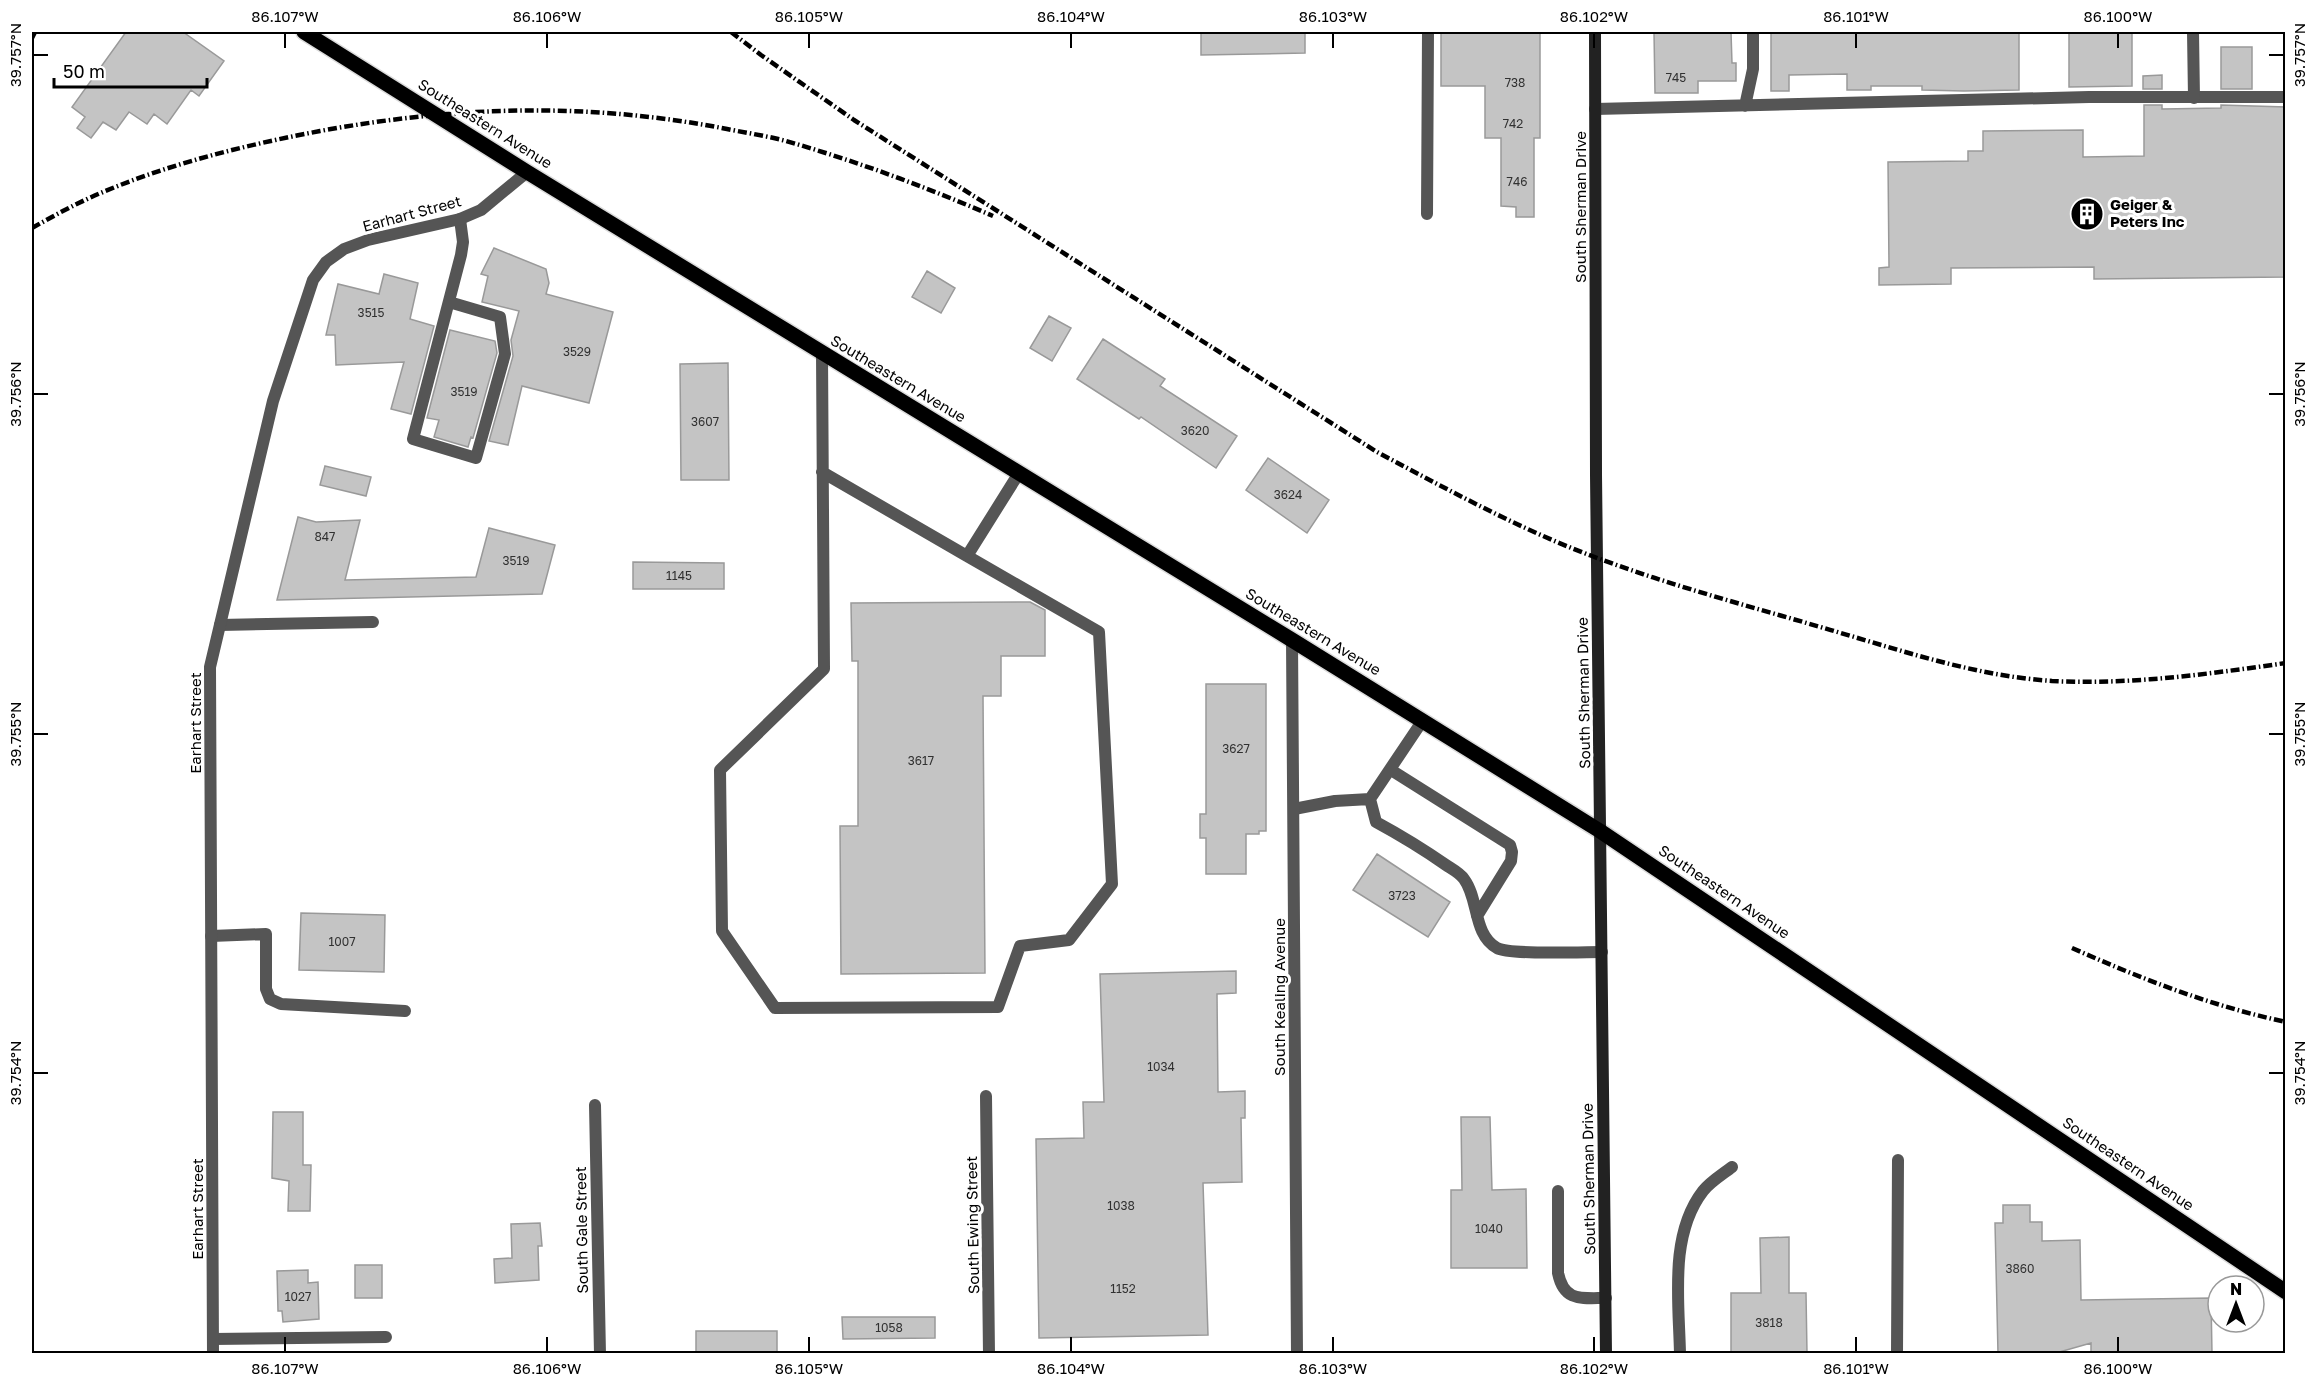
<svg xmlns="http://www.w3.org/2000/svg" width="2317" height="1385" viewBox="0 0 2317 1385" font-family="'Golos Text',sans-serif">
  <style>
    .building { fill: #c4c4c4; stroke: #999; stroke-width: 1.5 }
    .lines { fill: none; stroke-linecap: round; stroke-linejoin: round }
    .primary-casing { stroke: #dbdbdb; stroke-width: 18 }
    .service { stroke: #555; stroke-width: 12 }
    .minor { stroke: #555; stroke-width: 12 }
    .secondary { stroke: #222; stroke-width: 12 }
    .primary { stroke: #000; stroke-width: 15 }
    .rail { stroke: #000; stroke-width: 4.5; stroke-dasharray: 9 3 1.5 3; stroke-linecap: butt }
    .ticks { fill: none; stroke: #000; stroke-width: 2 }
    .labels { text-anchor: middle; stroke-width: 6; stroke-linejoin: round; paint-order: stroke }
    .number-label { font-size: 12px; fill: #313131 }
    .street-label { font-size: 15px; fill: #000; stroke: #fff }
    .poi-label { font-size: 15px; font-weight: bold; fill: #000; stroke: #fff; text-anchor: start }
    .neatline { fill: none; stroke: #000; stroke-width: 2 }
    .ticks-label { font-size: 15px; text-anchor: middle; fill: #000 }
  </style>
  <rect width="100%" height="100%" fill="#fff"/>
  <!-- building -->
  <path class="building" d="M126 32H183L224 61 199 96 191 90 167 124 154 114 147 124 129 112 116 130 103 122 91 138 77 128 85 117 72 107Z
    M1201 32H1305V53L1201 55Z
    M1441 32H1540V138H1534V217H1516V207L1501 206V138H1485V86H1441Z
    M1654 32H1731L1732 63H1736V81H1698V93H1655Z
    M1771 32H2019V90L1964 91 1922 90V86H1871V90H1847V74L1789 75V91H1771Z
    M2069 32H2132V86L2069 87Z
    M2221 47H2252V89H2221Z
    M2162 75V89H2143V76Z
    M2144 105H2162V109L2221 108V105L2286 107V277L2094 279V267L1951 268V284L1879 285V268L1889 267 1888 162 1968 161V151H1983V131L2083 130V157L2144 156Z
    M494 248 546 269 549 283 546 294 613 312 589 403 522 386 508 445 489 441 513 356 511 340 519 311 482 302 488 276 481 274Z
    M927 271 955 288 941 313 912 297Z
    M384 274 418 283 410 319 434 326 411 414 391 409 404 362 336 365 335 335H326L338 284 379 294Z
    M1049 316 1071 328 1052 361 1030 348Z
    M450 330 495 341 497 353 473 438 471 437 468 447 434 437 439 420 427 418Z
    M1103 339 1165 379 1160 386 1237 436 1216 468 1141 417 1139 419 1077 379Z
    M728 363 729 480H681L680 364Z
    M1268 458 1329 500 1307 533 1246 490Z
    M325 466 371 477 366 496 320 485Z
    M298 517 316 522 360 520 345 580 476 577 489 528 555 545 542 594 277 600Z
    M633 562 724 563V589H633Z
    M1030 602 1045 610V656H1001V696H983L985 973 841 974 840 826H858V661H852L851 603Z
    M1206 684H1266V831H1259V834H1246V874H1206V838H1200V814H1206Z
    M1377 854 1450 902 1428 937 1353 890Z
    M301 913 385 915 384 972 299 970Z
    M1236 971V993L1217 994 1218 1092 1245 1091V1118H1241L1242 1182 1203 1183 1208 1335 1039 1338 1036 1139 1084 1138 1083 1102H1104L1100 974Z
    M273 1112H303V1165H311L310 1211H288L289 1181 272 1178Z
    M1461 1117H1490L1492 1190 1526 1189 1527 1268H1451V1190H1462Z
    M2003 1205H2030V1222H2042V1241L2080 1240 2081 1300 2211 1298 2212 1353H2091V1343L2056 1353H1998L1995 1223H2003Z
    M540 1223 542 1246H538L539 1280 495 1283 494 1259 512 1258 511 1224Z
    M1789 1237V1293H1806L1807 1353H1731V1293H1761L1760 1238Z
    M355 1265H382V1298H355Z
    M308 1270V1283L318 1282 319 1319 283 1322 282 1311H278L277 1271Z
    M842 1317H935V1338L843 1339Z
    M696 1331H777V1353H696Z"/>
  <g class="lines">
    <!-- primary casing -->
    <g class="primary-casing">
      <path id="primary" d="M304 32 527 172 1292 640 1600 831 2286 1292"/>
    </g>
    <!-- service -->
    <path class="service" d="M1745 106 1753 69V32
      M1595 109 2089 97H2286
      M1427 214 1428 32
      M449 302 500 317 505 354 476 458 413 439 461 255 463 242 460 219
      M822 353 824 669 720 770 722 931 775 1008 998 1007 1020 946 1069 940 1112 884 1099 632 967 556 1019 473
      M822 472 967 556
      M220 625 373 622
      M1423 720 1370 799 1376 822C1400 835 1423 849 1446 865 1452 869 1460 873 1464 879 1479 899 1473 935 1497 948 1509 955 1583 952 1602 952
      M1391 770 1510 845 1512 852 1511 861 1477 916
      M1294 809 1335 801 1370 799
      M211 936 266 934V989L270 999 281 1004 405 1011
      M1558 1191V1273C1564 1302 1581 1298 1606 1298
      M213 1339 386 1337
      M1680 1354C1679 1301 1669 1235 1703 1191 1710 1182 1723 1174 1732 1167
      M1897 1354 1898 1160"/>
    <!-- minor -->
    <path class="minor" d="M2193 32 2194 98
      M1292 640 1297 1354
      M986 1096 989 1354
      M595 1105 600 1354
      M213 1354 210 667 273 401 313 280 326 262 344 249 368 240 460 219 481 210 527 172"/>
    <!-- secondary -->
    <path class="secondary" d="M1595 32 1596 475 1606 1354"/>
    <!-- primary -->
    <use href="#primary" class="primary"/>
    <!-- rail -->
    <path class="rail" d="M731 32 761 55 854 120 1377 452C1447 489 1517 528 1592 556 1671 586 1753 607 1834 631 1906 652 1977 676 2052 681 2131 685 2208 674 2286 663
      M32 38 35 32
      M32 228C55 215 79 202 103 192 172 163 246 145 320 131 457 106 589 102 727 129 747 133 767 136 786 141 856 161 926 187 993 216
      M2072 948C2142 979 2211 1006 2286 1022"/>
  </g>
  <!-- ticks -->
  <path class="ticks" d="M285 33V48M547 33V48M809 33V48M1071 33V48M1333 33V48M1594 33V48M1856 33V48M2118 33V48M33 55H48M2269 55H2284M33 394H48M2269 394H2284M33 734H48M2269 734H2284M33 1073H48M2269 1073H2284M285 1337V1352M547 1337V1352M809 1337V1352M1071 1337V1352M1333 1337V1352M1594 1337V1352M1856 1337V1352M2118 1337V1352"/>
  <!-- icons -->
  <defs>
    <g id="building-disc" transform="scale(1.725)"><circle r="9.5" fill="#000" stroke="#fff"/><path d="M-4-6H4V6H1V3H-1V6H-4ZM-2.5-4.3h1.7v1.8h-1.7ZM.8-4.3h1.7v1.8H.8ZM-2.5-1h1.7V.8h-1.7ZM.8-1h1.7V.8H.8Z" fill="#fff"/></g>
  </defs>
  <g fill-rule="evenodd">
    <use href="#building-disc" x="2087" y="214"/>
  </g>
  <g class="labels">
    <!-- number labels -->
    <g class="number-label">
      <text x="1676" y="82">745</text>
      <text x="1515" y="87">738</text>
      <text x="1513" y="128">742</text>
      <text x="1517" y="186">746</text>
      <text x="371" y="317">3515</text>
      <text x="577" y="356">3529</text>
      <text x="464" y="396">3519</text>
      <text x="705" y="426">3607</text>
      <text x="1195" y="435">3620</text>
      <text x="1288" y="499">3624</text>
      <text x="325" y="541">847</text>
      <text x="516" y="565">3519</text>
      <text x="679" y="580">1145</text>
      <text x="1236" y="753">3627</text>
      <text x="921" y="765">3617</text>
      <text x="1402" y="900">3723</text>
      <text x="342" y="946">1007</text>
      <text x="1161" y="1071">1034</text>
      <text x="1121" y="1210">1038</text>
      <text x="1489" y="1233">1040</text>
      <text x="2020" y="1273">3860</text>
      <text x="1123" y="1293">1152</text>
      <text x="298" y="1301">1027</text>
      <text x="1769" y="1327">3818</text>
      <text x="889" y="1332">1058</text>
    </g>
    <!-- street labels -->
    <g class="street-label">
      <text transform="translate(485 124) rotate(32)" y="5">Southeastern Avenue</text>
      <text transform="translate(1581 207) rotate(-90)" y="5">South Sherman Drive</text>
      <text transform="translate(412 214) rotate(-15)" y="5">Earhart Street</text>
      <text transform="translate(898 379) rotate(31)" y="5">Southeastern Avenue</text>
      <text transform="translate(1313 632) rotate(31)" y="5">Southeastern Avenue</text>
      <text transform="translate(1584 693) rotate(-91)" y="5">South Sherman Drive</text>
      <text transform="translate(196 723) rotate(-90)" y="5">Earhart Street</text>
      <text transform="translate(1724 892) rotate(34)" y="5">Southeastern Avenue</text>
      <text transform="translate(1280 997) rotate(-90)" y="5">South Kealing Avenue</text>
      <text transform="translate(2128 1164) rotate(34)" y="5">Southeastern Avenue</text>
      <text transform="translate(1589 1179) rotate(-91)" y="5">South Sherman Drive</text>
      <text transform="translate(198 1209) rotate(-90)" y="5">Earhart Street</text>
      <text transform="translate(973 1225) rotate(-91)" y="5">South Ewing Street</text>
      <text transform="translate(582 1230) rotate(-91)" y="5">South Gale Street</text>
    </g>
    <!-- poi labels -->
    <g class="poi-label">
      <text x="2110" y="210">Geiger &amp;<tspan x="2110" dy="17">Peters Inc</tspan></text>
    </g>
  </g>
  <!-- border -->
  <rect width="2317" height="1385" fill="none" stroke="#ffffff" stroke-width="66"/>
  <!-- north arrow -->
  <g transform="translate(2236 1304)"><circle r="28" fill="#ffffff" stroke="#999999" stroke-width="1.5"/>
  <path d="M0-4.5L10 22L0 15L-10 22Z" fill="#000000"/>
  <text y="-9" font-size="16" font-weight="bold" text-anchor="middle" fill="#000000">N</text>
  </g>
  <!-- scale -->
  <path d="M54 78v9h153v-9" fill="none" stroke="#000000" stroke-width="3"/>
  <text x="63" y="78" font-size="18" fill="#000000" stroke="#ffffff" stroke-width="4.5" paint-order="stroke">50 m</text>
  <rect x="33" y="33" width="2251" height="1319" class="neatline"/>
  <g class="ticks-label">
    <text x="285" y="22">86.107°W</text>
    <text x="547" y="22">86.106°W</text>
    <text x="809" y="22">86.105°W</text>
    <text x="1071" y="22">86.104°W</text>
    <text x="1333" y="22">86.103°W</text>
    <text x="1594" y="22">86.102°W</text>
    <text x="1856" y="22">86.101°W</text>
    <text x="2118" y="22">86.100°W</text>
    <text transform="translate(16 55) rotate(-90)" y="5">39.757°N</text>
    <text transform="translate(2300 55) rotate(-90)" y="5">39.757°N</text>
    <text transform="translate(16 394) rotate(-90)" y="5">39.756°N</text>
    <text transform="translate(2300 394) rotate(-90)" y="5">39.756°N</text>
    <text transform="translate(16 734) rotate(-90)" y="5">39.755°N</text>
    <text transform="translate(2300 734) rotate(-90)" y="5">39.755°N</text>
    <text transform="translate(16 1073) rotate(-90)" y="5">39.754°N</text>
    <text transform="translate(2300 1073) rotate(-90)" y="5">39.754°N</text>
    <text x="285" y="1374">86.107°W</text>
    <text x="547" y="1374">86.106°W</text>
    <text x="809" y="1374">86.105°W</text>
    <text x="1071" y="1374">86.104°W</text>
    <text x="1333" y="1374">86.103°W</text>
    <text x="1594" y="1374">86.102°W</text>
    <text x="1856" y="1374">86.101°W</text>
    <text x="2118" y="1374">86.100°W</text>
  </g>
</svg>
